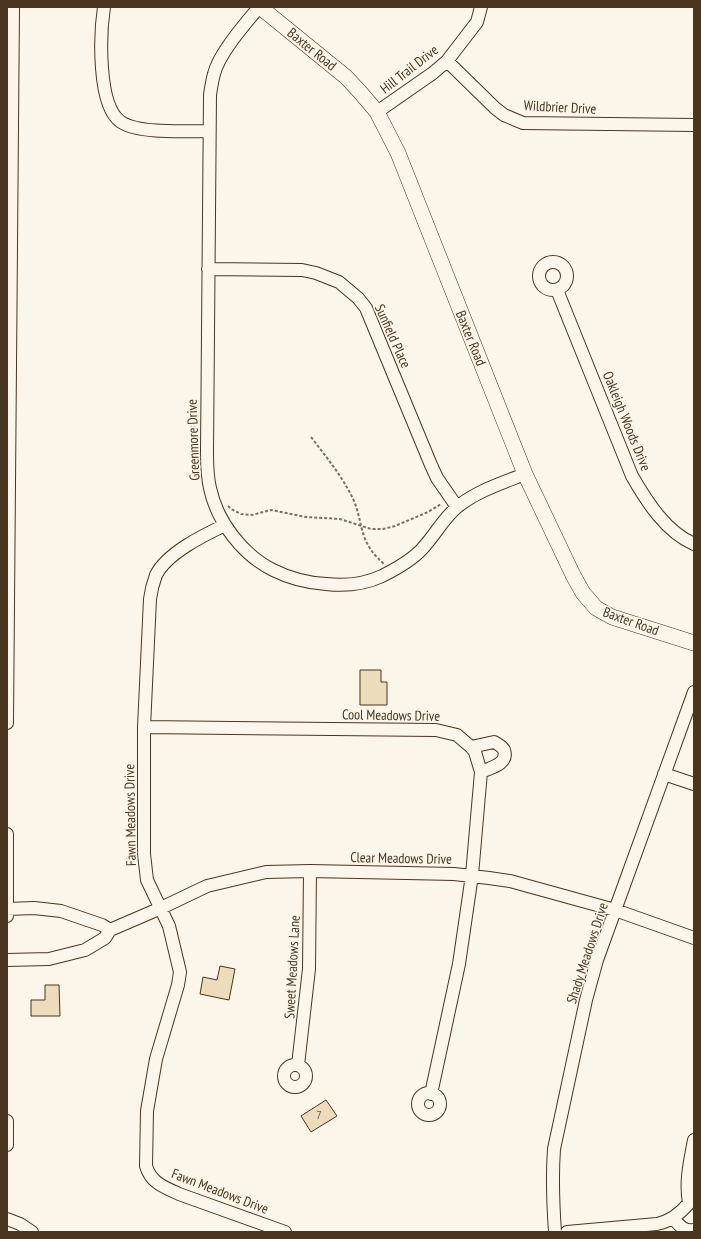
<svg xmlns="http://www.w3.org/2000/svg" width="701" height="1239" font-family="'PT Sans Narrow',sans-serif">
  <rect width="100%" height="100%" fill="#fbf6e9"/>
  <path fill="#ecdcbc" stroke="#4a3520" d="M 360,670 L 381,670 L 381,682 L 387,682 L 387,705 L 360,705 Z
    M 220,966 L 235,969 L 229,1000 L 200,994 L 203,977 L 217,980 Z
    M 45,985 L 59,985 L 60,1016 L 31,1016 L 31,1000 L 45,1000 Z
    M 326,1100 L 337,1116 L 311,1132 L 301,1116 Z"/>
  <g fill="none" stroke-linecap="round" stroke-linejoin="round">
    <defs>
      <path id="minor" d="M 104,7 C 100,33 97,106 121,122 C 139,134 186,131 209,131
        M 259,7 C 246,23 219,53 214,74 C 212,81 211,88 210,95 L 207,452 C 207,464 207,476 210,488 C 217,522 243,555 273,570 C 289,578 308,583 326,584 C 344,586 365,584 382,576 C 396,569 412,560 422,549 C 435,535 443,519 457,507 C 477,491 502,483 525,474
        M 447,61 L 495,108 L 504,115 L 523,123 L 694,125
        M 377,112 L 433,73 L 447,61 L 477,22 L 481,7
        M539 276a14 14 0 1 1 28 0a14 14 0 1 1-28 0Z
        M 208,269 L 302,270 L 316,273 L 339,282 L 358,298 L 366,308 L 431,465 L 437,478 L 457,507
        M 557,290 L 632,476 C 647,502 666,532 694,544
        M 225,525 C 204,535 167,553 156,575 C 153,583 151,591 150,599 L 144,727 L 144,854 L 147,880 L 169,926 L 180,972 L 178,985 L 156,1059 L 147,1111 L 146,1166 C 151,1183 164,1187 179,1194 L 285,1232
        M 7,723 L 13,7
        M 144,727 L 436,730 L 457,735 L 471,747 L 475,752 L 481,772 L 472,875 L 459,964 L 431,1094
        M 471,747 L 494,742 C 498,744 502,746 504,750 C 509,764 490,768 481,772
        M 664,774 L 694,784
        M 7,834 L 7,916
        M 7,909 L 34,908 L 61,911 L 102,925 L 110,930
        M 7,960 L 49,959 L 85,950 L 105,938 L 110,930 L 161,908 L 207,886 L 266,872 L 310,871 L 454,874 L 489,878 L 510,881 L 615,910 L 694,938
        M284 1076a11 11 0 1 1 22 0a11 11 0 1 1-22 0Z
        M 298,1065 L 309,969 L 310,871
        M418 1104a11 11 0 1 1 22 0a11 11 0 1 1-22 0Z
        M 7,1145 L 7,1121
        M 673,1218 C 679,1225 684,1232 694,1230
        M 7,1219 L 20,1224 L 32,1232
        M 555,1232 C 553,1204 552,1177 554,1149 L 586,1000 L 597,960 L 694,692
        M 567,1232 L 657,1224 C 671,1221 680,1214 689,1203 C 685,1182 690,1161 694,1140"/>
      <path id="major" d="M 260,7 L 346,77 L 360,92 L 377,112 L 398,153 L 525,474 L 573,575 L 583,593 L 596,608 L 612,617 L 694,643"/>
    </defs>
    <use href="#minor" stroke="#4a3520" stroke-width="14"/>
    <use href="#major" stroke="#4a3520" stroke-width="16"/>
    <path stroke="#7f6f5c" stroke-width="2" stroke-dasharray="3 2" stroke-linecap="butt" d="M 311,437 C 327,458 343,477 354,501 C 359,513 360,524 364,536 C 368,548 375,556 384,564
      M 228,506 L 231,509 L 241,514 L 252,515 L 271,510 L 306,517 L 340,519 L 371,529 L 383,529 L 395,526 L 428,512 L 441,504"/>
    <use href="#minor" stroke="#fbf6e9" stroke-width="12"/>
    <use href="#major" stroke="#fbf6e9" stroke-width="15"/>
  </g>
  <g text-anchor="middle" stroke-width="3" stroke-linejoin="round" paint-order="stroke">
    <g font-size="12" fill="#725f47">
      <text x="319" y="1119">7</text>
    </g>
    <g font-size="14" fill="#4a3520" stroke="#fbf6e9">
      <text transform="translate(312 49) rotate(39)" y="5">Baxter Road</text>
      <text transform="translate(409 69) rotate(-38)" y="5">Hill Trail Drive</text>
      <text transform="translate(560 107) rotate(3)" y="5">Wildbrier Drive</text>
      <text transform="translate(393 336) rotate(66)" y="5">Sunfield Place</text>
      <text transform="translate(471 338) rotate(68)" y="5">Baxter Road</text>
      <text transform="translate(627 421) rotate(68)" y="5">Oakleigh Woods Drive</text>
      <text transform="translate(193 440) rotate(-92)" y="5">Greenmore Drive</text>
      <text transform="translate(631 621) rotate(20)" y="5">Baxter Road</text>
      <text transform="translate(391 715) rotate(1)" y="5">Cool Meadows Drive</text>
      <text transform="translate(130 815) rotate(-91)" y="5">Fawn Meadows Drive</text>
      <text transform="translate(401 858) rotate(1)" y="5">Clear Meadows Drive</text>
      <text transform="translate(587 953) rotate(-72)" y="5">Shady Meadows Drive</text>
      <text transform="translate(292 967) rotate(-87)" y="5">Sweet Meadows Lane</text>
      <text transform="translate(220 1191) rotate(21)" y="5">Fawn Meadows Drive</text>
    </g>
  </g>
  <rect width="701" height="1239" fill="none" stroke="#4a3520" stroke-width="16"/>
</svg>
